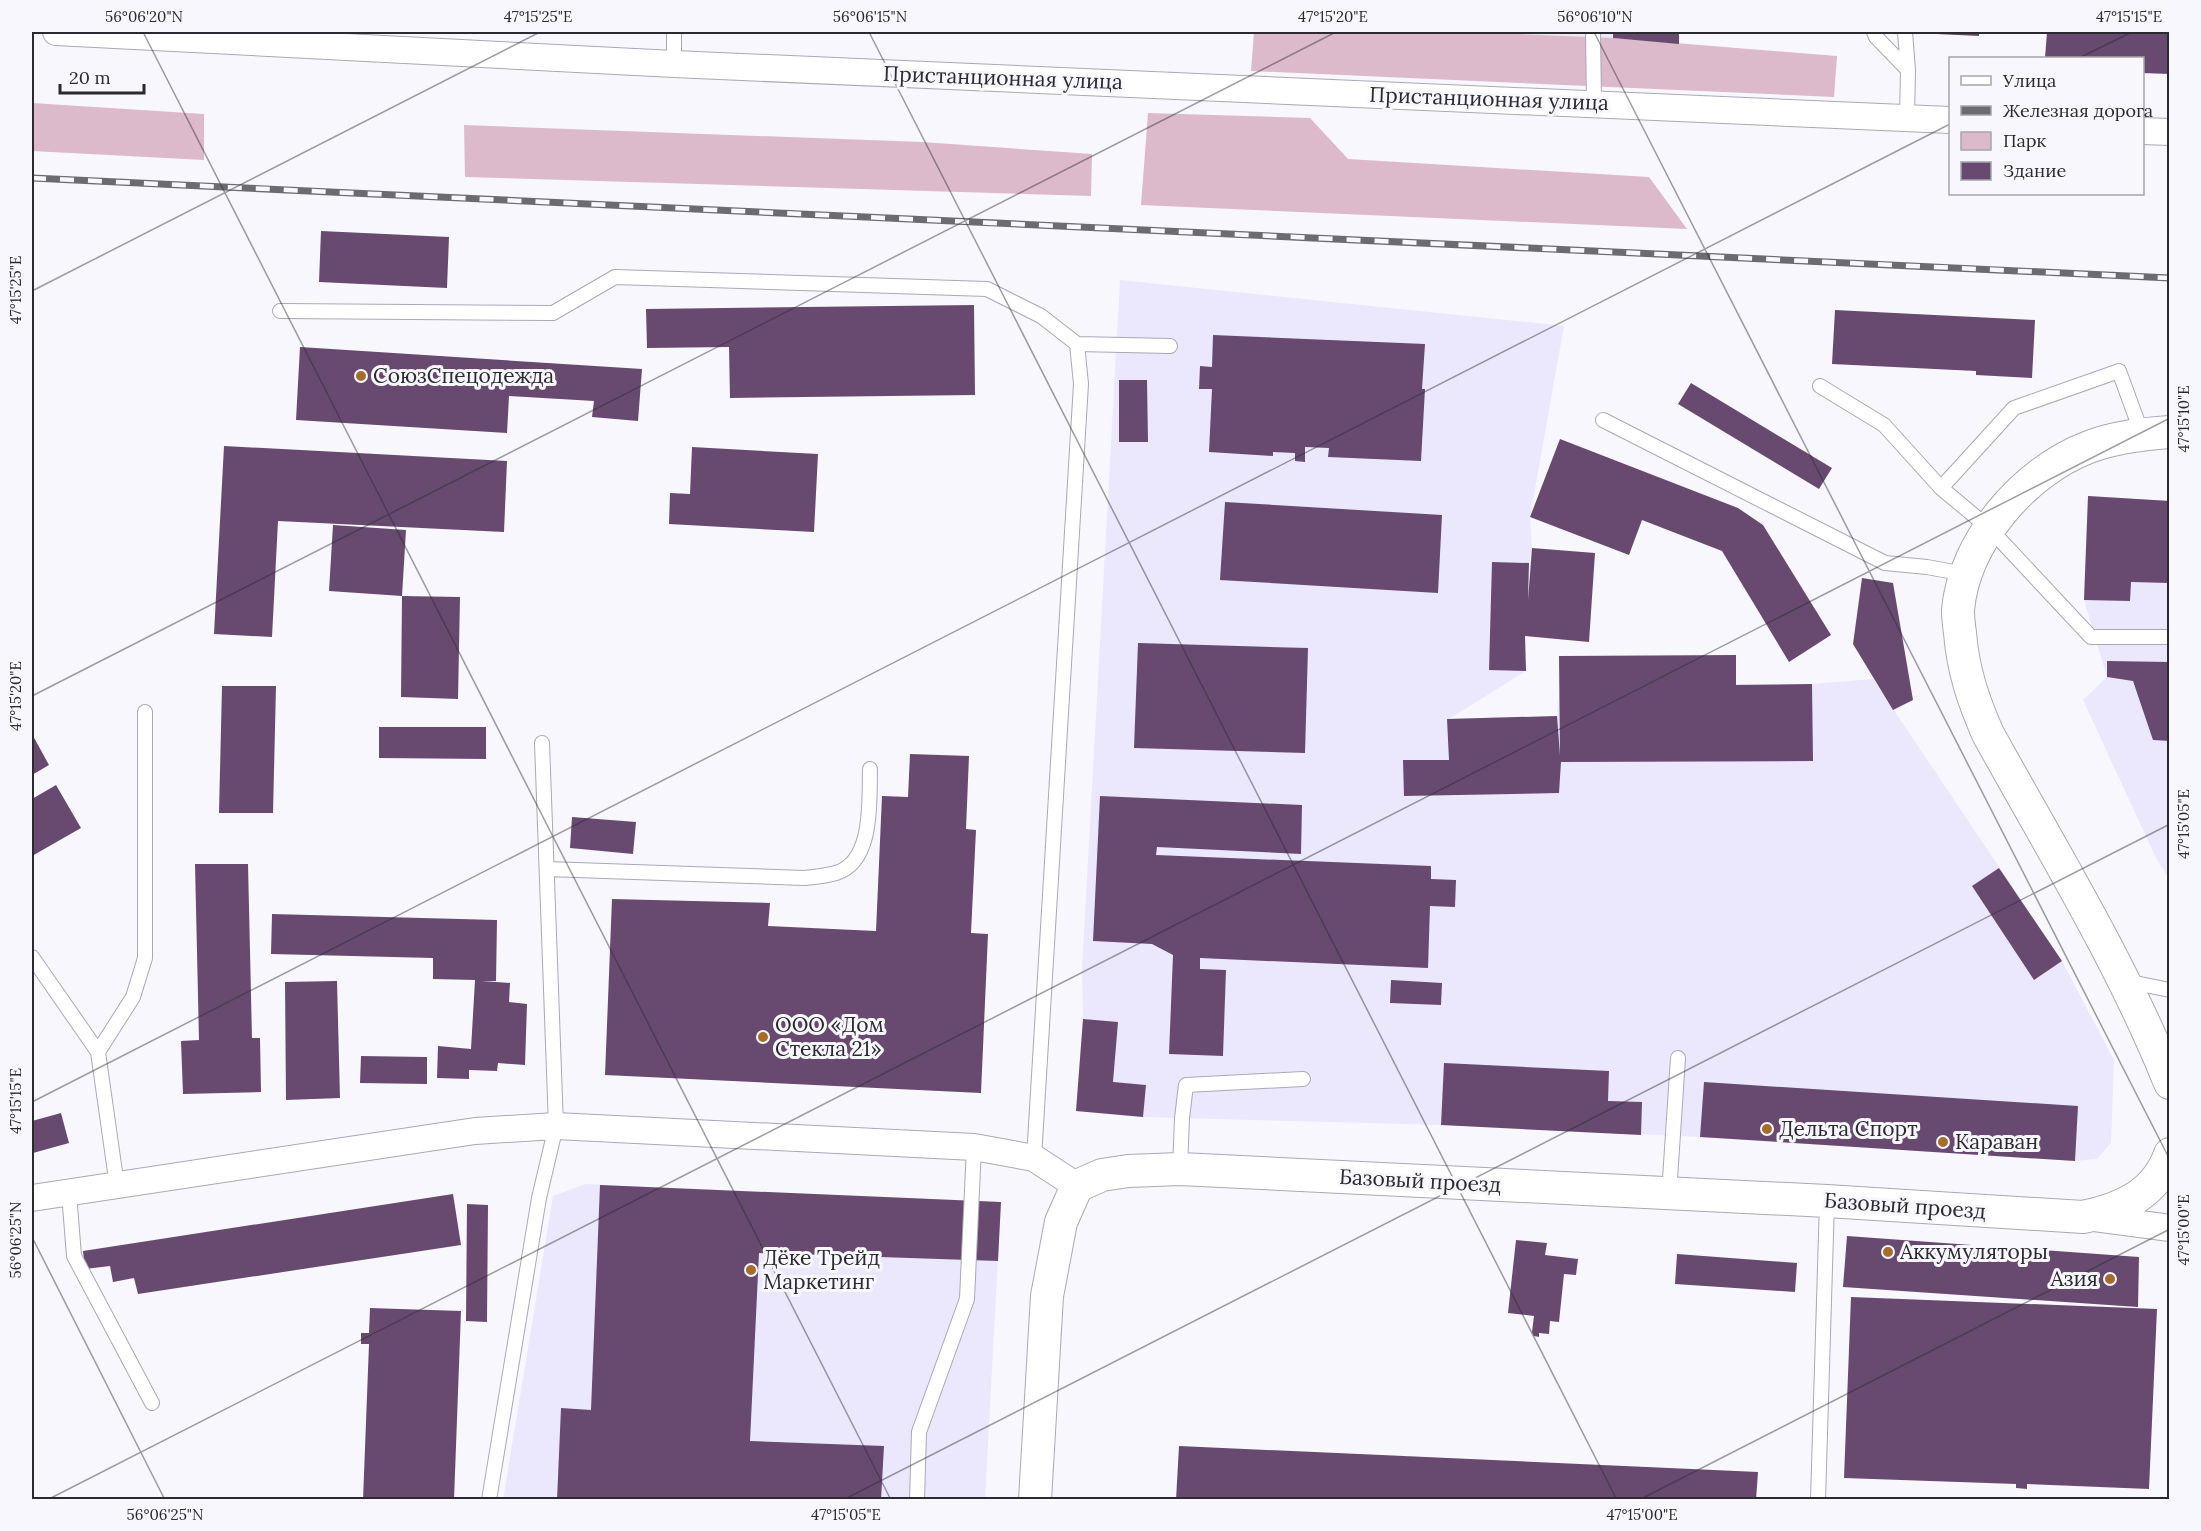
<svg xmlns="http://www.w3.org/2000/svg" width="2201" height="1531" font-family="Lora,serif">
  <rect width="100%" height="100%" fill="#f8f7fd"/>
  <path fill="#ebe8fe" d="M 1474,32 L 1679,32 L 1679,44 L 1613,38 Z
    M 1120,280 L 1564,326 L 1530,517 L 1532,548 L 1529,563 L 1525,636 L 1526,671 L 1449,719 L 1557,716 L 1560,684 L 1812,684 L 1873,679 L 2062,961 L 2114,1060 L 2111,1143 L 2097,1159 L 2075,1161 L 1700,1137 L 1441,1125 L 1143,1117 L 1076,1111 L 1083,1019 L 1082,969 Z
    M 2088,496 L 2169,501 L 2169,879 L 2155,856 L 2083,700 L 2107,677 L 2084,600 Z
    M 585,1184 L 1001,1202 L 985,1499 L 503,1500 L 553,1196 Z"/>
  <path fill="#dcbacc" d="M 1254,32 L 1474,32 L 1613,38 L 1837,56 L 1834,97 L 1251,71 Z
    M 32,103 L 204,114 L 204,160 L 32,151 Z
    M 1148,113 L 1310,118 L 1348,159 L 1649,177 L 1687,229 L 1141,205 Z
    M 464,125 L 922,142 L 1092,154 L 1091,196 L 465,177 Z"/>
  <path fill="#684a70" d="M 1613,32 L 1679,32 L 1679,44 L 1613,38 Z
    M 1915,32 L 1979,32 L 1979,36 L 1915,33 Z
    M 2047,32 L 2170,32 L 2170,74 L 2142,73 L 2142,58 L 2045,58 Z
    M 321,231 L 449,237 L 447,288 L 319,282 Z
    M 974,305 L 975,395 L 730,398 L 729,347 L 647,348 L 646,309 Z
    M 1835,310 L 2035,320 L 2032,378 L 1976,375 L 1976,371 L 1832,364 Z
    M 1213,335 L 1425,344 L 1422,389 L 1425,389 L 1421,461 L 1328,457 L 1329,448 L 1305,447 L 1305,462 L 1295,461 L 1295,453 L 1273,452 L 1273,456 L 1209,452 L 1212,389 L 1199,389 L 1200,366 L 1212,367 Z
    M 300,347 L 642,369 L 638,421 L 592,417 L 594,401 L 509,396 L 507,433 L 296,420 Z
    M 1119,380 L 1147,380 L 1148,442 L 1119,442 Z
    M 1691,383 L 1832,468 L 1819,489 L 1678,404 Z
    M 1560,439 L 1738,508 L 1763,525 L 1831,635 L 1789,662 L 1722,551 L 1642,520 L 1629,555 L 1530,517 Z
    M 224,446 L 507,461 L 504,532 L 278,521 L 272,637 L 214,634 Z
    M 692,447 L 818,454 L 814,532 L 669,524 L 670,493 L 690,494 Z
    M 2088,496 L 2170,501 L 2170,583 L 2131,582 L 2130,601 L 2084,600 Z
    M 1225,502 L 1442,515 L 1438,593 L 1220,580 Z
    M 333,525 L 406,530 L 402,596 L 329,591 Z
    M 1532,548 L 1595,553 L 1589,642 L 1525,636 L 1526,671 L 1489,670 L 1492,562 L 1529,563 L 1528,600 Z
    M 1862,578 L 1893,583 L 1913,700 L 1893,710 L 1853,644 Z
    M 402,596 L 460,597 L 458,699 L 401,697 Z
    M 1138,643 L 1308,648 L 1305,753 L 1134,748 Z
    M 1736,655 L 1736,685 L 1812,684 L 1813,761 L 1561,762 L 1559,793 L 1404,796 L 1403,760 L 1449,760 L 1447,719 L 1557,716 L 1560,755 L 1559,656 Z
    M 2107,661 L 2170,662 L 2170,741 L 2153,740 L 2133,681 L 2107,677 Z
    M 222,686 L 276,686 L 273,813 L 219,813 Z
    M 379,727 L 486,727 L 486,759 L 379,758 Z
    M 32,734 L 49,765 L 32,775 Z
    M 910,754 L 969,756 L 966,829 L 976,830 L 971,933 L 988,934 L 981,1093 L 605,1075 L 612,899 L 770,903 L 768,926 L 876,931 L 882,796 L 908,797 Z
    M 56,785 L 81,828 L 32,856 L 32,799 Z
    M 1100,796 L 1302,805 L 1301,854 L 1157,847 L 1156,855 L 1431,866 L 1431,879 L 1456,880 L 1455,907 L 1430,906 L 1428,968 L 1200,958 L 1200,969 L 1226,970 L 1223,1056 L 1169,1054 L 1173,955 L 1152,944 L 1093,941 Z
    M 572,817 L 636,822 L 633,854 L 570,848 Z
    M 195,864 L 248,864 L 252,1038 L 260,1038 L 261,1092 L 183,1094 L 181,1041 L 199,1040 Z
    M 1999,868 L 2062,961 L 2034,980 L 1972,886 Z
    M 272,914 L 497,920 L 496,981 L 482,981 L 510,983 L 509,1002 L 527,1004 L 525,1065 L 498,1063 L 497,1071 L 469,1070 L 469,1079 L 437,1078 L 438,1046 L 471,1049 L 475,980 L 433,979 L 433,958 L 271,954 Z
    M 1391,980 L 1442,983 L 1441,1005 L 1390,1003 Z
    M 337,981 L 340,1098 L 286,1100 L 285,982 Z
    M 1083,1019 L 1118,1022 L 1113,1082 L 1146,1085 L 1143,1117 L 1076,1111 Z
    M 361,1056 L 427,1057 L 427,1084 L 360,1083 Z
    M 1444,1063 L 1609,1071 L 1608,1101 L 1642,1102 L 1641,1135 L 1441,1125 Z
    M 1704,1082 L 2078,1106 L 2075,1161 L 1700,1137 Z
    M 61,1113 L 69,1143 L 33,1153 L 32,1121 Z
    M 600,1185 L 1001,1202 L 998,1261 L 759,1253 L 750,1441 L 884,1446 L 881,1500 L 557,1500 L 561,1408 L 591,1410 Z
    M 453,1194 L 461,1245 L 138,1294 L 134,1278 L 113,1282 L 110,1266 L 85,1269 L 83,1251 Z
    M 467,1204 L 488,1205 L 487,1322 L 466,1321 Z
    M 1847,1236 L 2139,1257 L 2138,1307 L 1843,1287 Z
    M 1516,1240 L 1547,1243 L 1545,1255 L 1578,1259 L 1576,1275 L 1564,1274 L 1559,1322 L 1550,1321 L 1549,1334 L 1539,1333 L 1539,1337 L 1534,1336 L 1532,1332 L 1534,1316 L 1508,1313 Z
    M 1677,1254 L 1797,1263 L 1795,1292 L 1675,1284 Z
    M 1851,1297 L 2157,1309 L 2149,1489 L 2027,1484 L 2027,1489 L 2016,1488 L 2016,1484 L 1844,1478 Z
    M 370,1308 L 461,1311 L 454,1500 L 363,1500 L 369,1344 L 361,1344 L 361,1333 L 369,1333 Z
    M 1179,1446 L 1758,1472 L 1756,1500 L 1176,1500 Z"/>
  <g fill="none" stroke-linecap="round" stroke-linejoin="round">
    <defs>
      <path id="service" d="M 1593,32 L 1594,103
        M 1874,32 L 1876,37 L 1908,70
        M 1905,32 L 1908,70 L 1907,117
        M 674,64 L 674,32
        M 280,311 L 553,313 L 615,277 L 987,289 L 1041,316 L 1077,344 L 1081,384 L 1034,1158
        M 1077,344 L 1170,346
        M 1820,386 L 1884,425 L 1941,488
        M 1603,420 L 1885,563 L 1927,567 L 1965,574
        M 2142,434 L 2119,371 L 2014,408 L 1941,488 L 1989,528 L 2091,637 L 2170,637
        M 547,869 L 804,878 C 815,877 826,876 836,873 C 874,862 869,800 870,769
        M 32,957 L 98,1052 L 117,1186
        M 2125,981 L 2170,990
        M 98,1052 L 133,997 L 145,958 L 145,712
        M 1180,1169 L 1182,1118 L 1186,1085 L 1303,1079
        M 69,1193 L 74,1256 L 152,1403
        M 1669,1194 L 1678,1058
        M 489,1500 L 539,1198 L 556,1126 L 542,743
        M 917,1500 L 919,1432 L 967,1299 L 974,1147
        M 1818,1500 L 1827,1201"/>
      <path id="minor" d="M 56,32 L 674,64 L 1950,120
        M 2142,131 L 2170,132
        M 32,1198 L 475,1131 L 556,1126 L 974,1147 L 1034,1158 L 1077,1186
        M 2087,1217 L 2170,1228"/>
      <path id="tertiary" d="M 2170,432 C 2143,434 2114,437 2089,447 C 2025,471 1964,541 1958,610 C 1958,618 1959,626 1960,633 C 1963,670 1973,700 1988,734 C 2051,848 2121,961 2170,1083
        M 1035,1500 L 1047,1296 L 1061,1222 L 1077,1186 L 1102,1175 L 1128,1171 L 1180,1169 L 1827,1201 L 2083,1217 C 2122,1209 2156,1194 2170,1154"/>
    </defs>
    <use href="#service" stroke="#aaa8b5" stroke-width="16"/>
    <use href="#minor" stroke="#aaa8b5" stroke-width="28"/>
    <use href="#tertiary" stroke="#aaa8b5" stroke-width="34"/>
    <use href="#service" stroke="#fff" stroke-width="14"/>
    <use href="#minor" stroke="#fff" stroke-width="26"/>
    <use href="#tertiary" stroke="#fff" stroke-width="32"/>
    <defs>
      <path id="rail" d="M 32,178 L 2170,278"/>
    </defs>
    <use href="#rail" stroke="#6c6b70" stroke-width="7"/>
    <use href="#rail" stroke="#f8f7fd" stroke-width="4.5" stroke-dasharray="14" stroke-linecap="butt"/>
  </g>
  <path fill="none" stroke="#2b2a2f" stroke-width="1.5" stroke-opacity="0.45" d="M 143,32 L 891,1500M 869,32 L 1617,1500M 1594,32 L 2170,1160M 2079,58 L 2132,32M 32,291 L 540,32M 32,696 L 1336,32M 32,1102 L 1950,124M 32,1237 L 165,1500M 47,1500 L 2170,418M 843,1500 L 2170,824M 1639,1500 L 2170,1229"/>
  <g fill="#a66c2c" stroke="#f8f7fd" stroke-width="2">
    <circle cx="361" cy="376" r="6"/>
    <circle cx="763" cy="1037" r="6"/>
    <circle cx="1767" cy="1129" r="6"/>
    <circle cx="1943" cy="1142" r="6"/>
    <circle cx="1888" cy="1252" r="6"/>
    <circle cx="751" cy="1270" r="6"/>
    <circle cx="2110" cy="1279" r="6"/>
  </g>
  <g text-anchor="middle" stroke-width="6" stroke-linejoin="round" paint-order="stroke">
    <g font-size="21" fill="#2b2a2f" stroke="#f8f7fd">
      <text transform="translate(1003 78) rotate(2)" y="7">Пристанционная улица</text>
      <text transform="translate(1489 99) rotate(2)" y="7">Пристанционная улица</text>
      <text transform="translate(1420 1181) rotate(3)" y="7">Базовый проезд</text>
      <text transform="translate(1905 1206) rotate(4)" y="7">Базовый проезд</text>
    </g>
    <g font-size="21" fill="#2b2a2f" stroke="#f8f7fd" text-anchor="start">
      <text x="373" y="383">СоюзСпецодежда</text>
      <text x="775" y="1032">ООО «Дом<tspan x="775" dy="24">Стекла 21»</tspan></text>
      <text x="1779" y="1136">Дельта Спорт</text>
      <text x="1955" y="1149">Караван</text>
      <text x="1900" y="1259">Аккумуляторы</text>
      <text x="763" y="1265">Дёке Трейд<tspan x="763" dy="24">Маркетинг</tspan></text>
      <text x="2098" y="1286" text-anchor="end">Азия</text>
    </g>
  </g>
  <rect width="2201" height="1531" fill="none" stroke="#f8f7fd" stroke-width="66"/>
  <rect x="1949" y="57" width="195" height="138" fill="#f8f7fd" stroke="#a6a5ab" stroke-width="1.5"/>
  <rect x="1961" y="76" width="30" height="9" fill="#ffffff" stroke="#a6a5ab" stroke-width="1.5"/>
  <text x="2003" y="87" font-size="18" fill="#2b2a2f">Улица</text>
  <rect x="1961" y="106" width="30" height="9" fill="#6c6b70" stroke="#a6a5ab" stroke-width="1.5"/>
  <text x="2003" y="117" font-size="18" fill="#2b2a2f">Железная дорога</text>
  <rect x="1961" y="132" width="30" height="18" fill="#dcbacc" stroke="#a6a5ab" stroke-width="1.5"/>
  <text x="2003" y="147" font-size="18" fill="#2b2a2f">Парк</text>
  <rect x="1961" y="162" width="30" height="18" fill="#684a70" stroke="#a6a5ab" stroke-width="1.5"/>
  <text x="2003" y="177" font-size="18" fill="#2b2a2f">Здание</text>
  <path d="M60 84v9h84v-9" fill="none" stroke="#2b2a2f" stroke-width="3"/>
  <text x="69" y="84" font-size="18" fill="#2b2a2f" stroke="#f8f7fd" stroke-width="4.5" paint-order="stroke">20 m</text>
  <rect x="33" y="33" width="2135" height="1465" fill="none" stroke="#2b2a2f" stroke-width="2"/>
  <g font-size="15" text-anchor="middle" fill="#2b2a2f">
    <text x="144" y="22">56°06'20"N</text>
    <text x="538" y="22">47°15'25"E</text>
    <text x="870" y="22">56°06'15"N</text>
    <text x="1333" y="22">47°15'20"E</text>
    <text x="1595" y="22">56°06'10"N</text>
    <text x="2129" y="22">47°15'15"E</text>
    <text transform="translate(16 290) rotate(-90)" y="5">47°15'25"E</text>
    <text transform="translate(2184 419) rotate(-90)" y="5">47°15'10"E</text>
    <text transform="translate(16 696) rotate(-90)" y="5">47°15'20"E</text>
    <text transform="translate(2184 824) rotate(-90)" y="5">47°15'05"E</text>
    <text transform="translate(16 1101) rotate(-90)" y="5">47°15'15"E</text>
    <text transform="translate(2184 1230) rotate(-90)" y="5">47°15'00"E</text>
    <text transform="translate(16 1240) rotate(-90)" y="5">56°06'25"N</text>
    <text x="165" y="1520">56°06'25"N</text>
    <text x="846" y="1520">47°15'05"E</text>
    <text x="1642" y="1520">47°15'00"E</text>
  </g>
</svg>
